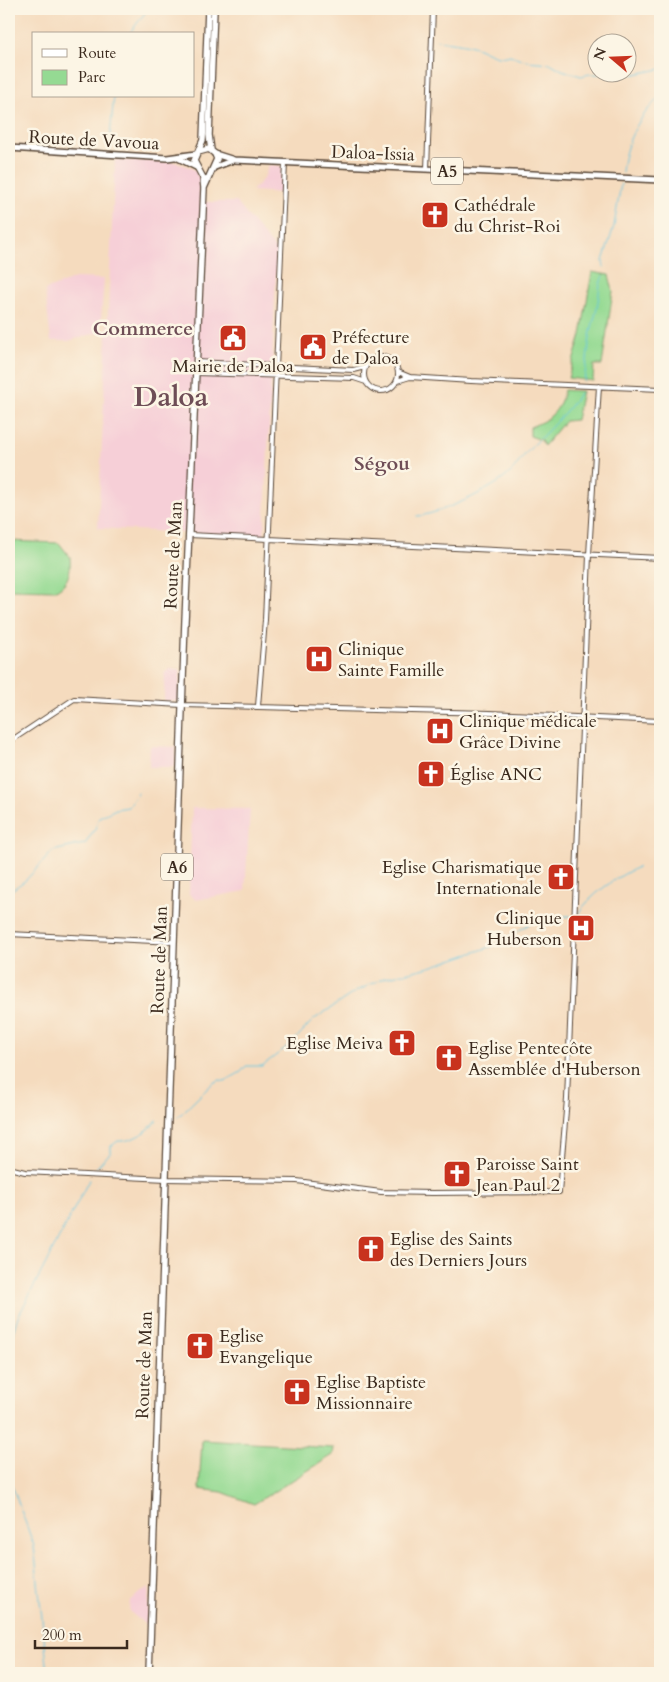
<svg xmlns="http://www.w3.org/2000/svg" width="669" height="1682" font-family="Cardo,serif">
  <rect width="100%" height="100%" fill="#fcf5e5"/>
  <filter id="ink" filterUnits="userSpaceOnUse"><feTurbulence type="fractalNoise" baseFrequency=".02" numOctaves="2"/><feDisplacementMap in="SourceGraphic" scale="10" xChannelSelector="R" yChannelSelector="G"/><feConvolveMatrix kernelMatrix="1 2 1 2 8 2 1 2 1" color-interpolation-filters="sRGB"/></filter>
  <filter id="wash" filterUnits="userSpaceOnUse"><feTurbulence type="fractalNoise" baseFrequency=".0096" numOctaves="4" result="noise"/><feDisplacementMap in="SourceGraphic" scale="20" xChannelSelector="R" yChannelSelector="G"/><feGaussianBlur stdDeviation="1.12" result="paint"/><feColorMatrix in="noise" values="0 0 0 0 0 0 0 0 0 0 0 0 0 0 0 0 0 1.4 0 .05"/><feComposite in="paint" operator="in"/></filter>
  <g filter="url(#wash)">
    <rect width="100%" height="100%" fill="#f5dbbe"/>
    <path fill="#f6cfd7" d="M 115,160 L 174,162 L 189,167 L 195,170 L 200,180 L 201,202 L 236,202 L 277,251 L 264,537 L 98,528 Z
      M 269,165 L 282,166 L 281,193 L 252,191 L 264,178 Z
      M 76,278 L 104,279 L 100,332 L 68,341 L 51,341 L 45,290 Z
      M 169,669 L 180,669 L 179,701 L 164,701 L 165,671 L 168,671 Z
      M 150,746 L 176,747 L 175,767 L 149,767 Z
      M 192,808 L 250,809 L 245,891 L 196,900 L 189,894 Z
      M 149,1587 L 147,1626 L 129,1611 L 130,1600 Z"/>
    <path fill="#95da93" stroke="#688258" d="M 592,272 L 609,275 L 613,291 L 602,365 L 594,365 L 593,381 L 568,378 L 581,335 Z
      M 564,390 L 582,391 L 576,420 L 565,421 L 544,446 L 541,440 L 530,436 L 530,427 C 551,419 559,412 564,390 Z
      M 9,541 L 59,543 L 70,557 C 71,571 69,583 56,590 L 9,589 Z
      M 202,1440 L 334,1448 L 333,1455 L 254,1504 L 222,1492 L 199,1489 Z"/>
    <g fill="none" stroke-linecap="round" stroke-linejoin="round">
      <path stroke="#64c6e2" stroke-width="1" d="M 129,34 L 148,9
        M 437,40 C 450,42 464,43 476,47 C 487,51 498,60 510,55 L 527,61 L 550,63 L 562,70 L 581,76 L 590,74 L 635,74 L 660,69
        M 109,146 L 114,96
        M 622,173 C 624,144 638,117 660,97
        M 604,267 L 603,261 L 614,226 L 621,184
        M 584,381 C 587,364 588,347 591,331 C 593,321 597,312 598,302 C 600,290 598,287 603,276
        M 417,516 C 438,515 494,489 510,473 C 517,467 520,459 527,452 C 546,432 564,416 580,393
        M 80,845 L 85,844 L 95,829 L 99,817 L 116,809 L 128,807 L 138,793
        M 9,892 L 26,880 L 53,851 L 79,845
        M 577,915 C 590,895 616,877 638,867
        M 178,1117 L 213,1083 L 220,1080 L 225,1081 L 241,1072 L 246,1066 L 262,1066 L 291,1044 L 313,1020 L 355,992 L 384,978 L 430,967 L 493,946 L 541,917 L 571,916
        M 96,1168 L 111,1152 L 111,1146 L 118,1141 C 132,1142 149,1131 157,1120
        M 9,1347 L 17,1319 L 89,1180
        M 9,1477 L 34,1546 L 48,1673"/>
    </g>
  </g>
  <g filter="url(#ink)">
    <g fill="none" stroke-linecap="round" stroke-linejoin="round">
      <defs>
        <path id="minor" d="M 427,169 L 433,9
          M364 374a17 17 0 1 1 34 0a17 17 0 1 1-34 0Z
          M 196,362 L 353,370 L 365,367
          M 398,372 L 410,377 L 471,381 L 660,389
          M 196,373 L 354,378 L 366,382
          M 397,381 L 410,377
          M 189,535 L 660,558
          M 258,706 L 265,620 L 285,163
          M 9,742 L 74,699 L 182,705 L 489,713 L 660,721
          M 9,934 L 174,942
          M 9,1168 L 25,1172 L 166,1179 L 297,1181 L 381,1192 L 432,1193 L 559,1192 L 567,1099 L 589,555 L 599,386"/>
        <path id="major" d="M 9,148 L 167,158 L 196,154
          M 215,154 L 234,160 L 660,180
          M 178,158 L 196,167
          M 215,167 L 231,161"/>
        <path id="highway" d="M 211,150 L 209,135 L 214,9
          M 198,152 L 209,149 L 215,154 L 217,159 L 204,188
          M 149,1673 L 185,621 L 204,188 L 203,178 L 194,161 L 203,140 L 208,9"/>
      </defs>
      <use href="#minor" stroke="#574536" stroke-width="6"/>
      <use href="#major" stroke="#574536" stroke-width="8"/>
      <use href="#highway" stroke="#574536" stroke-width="8"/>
      <use href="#minor" stroke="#fff" stroke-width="4"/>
      <use href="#major" stroke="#fff" stroke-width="5"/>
      <use href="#highway" stroke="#fff" stroke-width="5.5"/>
    </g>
  </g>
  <defs>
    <symbol id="church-square" viewBox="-11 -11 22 22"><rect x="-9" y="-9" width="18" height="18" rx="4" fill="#c8321e" stroke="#fcf5e5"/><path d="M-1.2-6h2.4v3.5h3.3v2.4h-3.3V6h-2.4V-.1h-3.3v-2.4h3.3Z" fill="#fff"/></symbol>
    <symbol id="civic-square" viewBox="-11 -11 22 22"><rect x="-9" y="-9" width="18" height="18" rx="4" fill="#c8321e" stroke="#fcf5e5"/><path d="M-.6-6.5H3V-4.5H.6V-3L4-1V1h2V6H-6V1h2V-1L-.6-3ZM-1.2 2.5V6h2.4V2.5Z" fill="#fff"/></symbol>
    <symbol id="hospital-square" viewBox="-11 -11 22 22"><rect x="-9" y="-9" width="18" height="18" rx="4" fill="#c8321e" stroke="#fcf5e5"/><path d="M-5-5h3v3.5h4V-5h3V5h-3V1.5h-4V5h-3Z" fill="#fff"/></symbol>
  </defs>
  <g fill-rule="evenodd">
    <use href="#church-square" x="419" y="199" width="32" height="32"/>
    <use href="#civic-square" x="217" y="322" width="32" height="32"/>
    <use href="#civic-square" x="297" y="331" width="32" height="32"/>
    <use href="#hospital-square" x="303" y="643" width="32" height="32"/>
    <use href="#hospital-square" x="424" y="715" width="32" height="32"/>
    <use href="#church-square" x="415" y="758" width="32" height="32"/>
    <use href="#church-square" x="545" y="861" width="32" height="32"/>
    <use href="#hospital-square" x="565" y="912" width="32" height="32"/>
    <use href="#church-square" x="386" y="1027" width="32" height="32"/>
    <use href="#church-square" x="433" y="1042" width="32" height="32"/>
    <use href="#church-square" x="441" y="1158" width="32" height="32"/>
    <use href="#church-square" x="355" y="1233" width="32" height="32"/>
    <use href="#church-square" x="184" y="1330" width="32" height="32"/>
    <use href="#church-square" x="281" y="1376" width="32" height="32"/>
  </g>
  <g text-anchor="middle" stroke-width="5" stroke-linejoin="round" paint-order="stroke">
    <g fill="#fcf5e5" stroke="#75675a" stroke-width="1">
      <rect x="431" y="157.5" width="32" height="27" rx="4"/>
      <rect x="161" y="853.5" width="32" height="27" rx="4"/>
    </g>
    <g font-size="16" font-weight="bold" fill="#3b2a1e">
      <text x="447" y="177">A5</text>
      <text x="177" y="873">A6</text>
    </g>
    <g font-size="18" fill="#3b2a1e" stroke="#fcf5e5">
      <text transform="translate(94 140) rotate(3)" y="6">Route de Vavoua</text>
      <text transform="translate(373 153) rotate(2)" y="6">Daloa-Issia</text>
      <text transform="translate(173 555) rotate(-87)" y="6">Route de Man</text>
      <text transform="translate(159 960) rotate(-88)" y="6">Route de Man</text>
      <text transform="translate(144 1365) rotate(-88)" y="6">Route de Man</text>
    </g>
    <g font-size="18" fill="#3b2a1e" stroke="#fcf5e5" text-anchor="start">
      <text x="454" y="211">Cathédrale<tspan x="454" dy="21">du Christ-Roi</tspan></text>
      <text x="332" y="343">Préfecture<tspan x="332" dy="21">de Daloa</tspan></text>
      <text x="233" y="372" text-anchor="middle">Mairie de Daloa</text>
      <text x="338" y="655">Clinique<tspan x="338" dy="21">Sainte Famille</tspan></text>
      <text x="459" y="727">Clinique médicale<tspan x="459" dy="21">Grâce Divine</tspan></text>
      <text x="450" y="780">Église ANC</text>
      <text x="542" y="873" text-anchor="end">Eglise Charismatique<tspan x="542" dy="21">Internationale</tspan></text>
      <text x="562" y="924" text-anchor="end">Clinique<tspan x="562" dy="21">Huberson</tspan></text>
      <text x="383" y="1049" text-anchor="end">Eglise Meiva</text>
      <text x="468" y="1054">Eglise Pentecôte<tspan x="468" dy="21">Assemblée d'Huberson</tspan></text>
      <text x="476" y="1170">Paroisse Saint<tspan x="476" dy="21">Jean Paul 2</tspan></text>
      <text x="390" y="1245">Eglise des Saints<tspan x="390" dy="21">des Derniers Jours</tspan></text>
      <text x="219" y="1342">Eglise<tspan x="219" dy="21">Evangelique</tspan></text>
      <text x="316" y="1388">Eglise Baptiste<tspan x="316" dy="21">Missionnaire</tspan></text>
    </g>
    <g font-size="20" font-weight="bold" fill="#6e4d56" stroke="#fcf5e5">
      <text x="143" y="335">Commerce</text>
      <text x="382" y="470">Ségou</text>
    </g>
    <g font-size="28" font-weight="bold" fill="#6e4d56" stroke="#fcf5e5">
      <text x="171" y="406">Daloa</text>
    </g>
  </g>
  <rect width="669" height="1682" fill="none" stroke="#fcf5e5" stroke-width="30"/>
  <rect x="32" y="32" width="162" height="65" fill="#fcf5e5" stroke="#afa495"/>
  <rect x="42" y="49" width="25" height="8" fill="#ffffff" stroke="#afa495"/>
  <text x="78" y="58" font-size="15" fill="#3b2a1e">Route</text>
  <rect x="42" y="70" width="25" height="15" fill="#95da93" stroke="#afa495"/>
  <text x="78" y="82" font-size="15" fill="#3b2a1e">Parc</text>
  <g transform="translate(612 58) rotate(289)"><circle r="24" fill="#fcf5e5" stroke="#afa495"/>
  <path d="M0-4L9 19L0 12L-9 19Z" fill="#c8321e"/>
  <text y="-8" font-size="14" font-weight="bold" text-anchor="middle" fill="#3b2a1e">N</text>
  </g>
  <path d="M35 1640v8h92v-8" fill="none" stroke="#3b2a1e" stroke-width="2.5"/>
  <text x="42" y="1640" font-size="15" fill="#3b2a1e" stroke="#fcf5e5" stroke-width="4" paint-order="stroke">200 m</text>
</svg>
